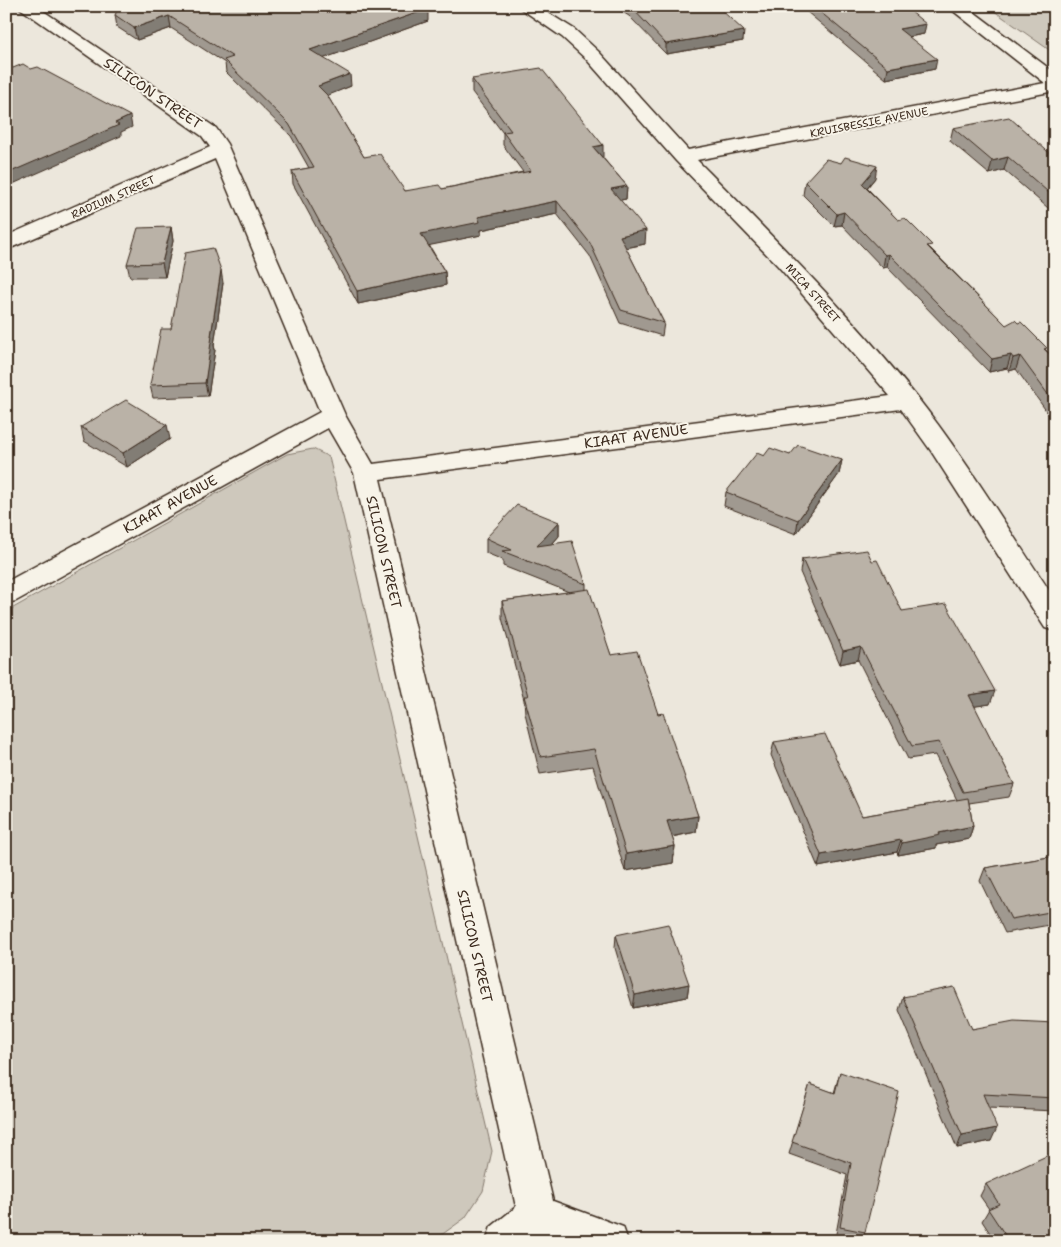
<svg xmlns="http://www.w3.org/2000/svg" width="1061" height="1247" font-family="'Shantell Sans',sans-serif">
  <rect width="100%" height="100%" fill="#ece7dc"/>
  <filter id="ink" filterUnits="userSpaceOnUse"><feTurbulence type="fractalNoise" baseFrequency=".02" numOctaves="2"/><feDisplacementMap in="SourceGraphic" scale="10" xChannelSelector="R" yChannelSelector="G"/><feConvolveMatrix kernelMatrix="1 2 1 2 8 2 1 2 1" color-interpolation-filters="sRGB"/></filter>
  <g filter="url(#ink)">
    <path fill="#cec8bc" stroke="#84796d" d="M 987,6 L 1055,6 L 1055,54 Z
      M 313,449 L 329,457 L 492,1151 L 483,1191 L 465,1218 L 433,1241 L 6,1241 L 6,612 L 287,454 Z"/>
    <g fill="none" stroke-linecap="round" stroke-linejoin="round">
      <defs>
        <path id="street" d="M 17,6 L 36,6 L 216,128 L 227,144 L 345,415 L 373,464 L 890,396 L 778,266 L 676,161 L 587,60 L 562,37 L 517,6 L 537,6 L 574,29 L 599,52 L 688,150 L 1045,83 L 947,6 L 966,6 L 1055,73 L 1055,91 L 697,160 C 772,236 849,313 916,396 C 967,460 1009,531 1055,599 L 1055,631 L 1045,628 L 931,451 L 901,409 L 380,479 L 553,1201 L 623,1227 L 628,1241 L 558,1241 L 542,1235 L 535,1241 L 486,1241 L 491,1227 L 516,1207 L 354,473 L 328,428 L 16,601 L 6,603 L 6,582 L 320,412 L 215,159 L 6,250 L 6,236 L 210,147 L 202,136 Z"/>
      </defs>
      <use href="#street" stroke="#3b2a1e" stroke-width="3"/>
      <use href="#street" fill="#f7f3e8" fill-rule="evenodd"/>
    </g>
    <path fill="#a09990" stroke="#3b2a1e" d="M 613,6 L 717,6 L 743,41 L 666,54 L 629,16 Z
      M 800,6 L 904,6 L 924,34 L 909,37 L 935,69 L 886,79 Z
      M 115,15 L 428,21 L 324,58 L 351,86 L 327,95 L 364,157 L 405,191 L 442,189 L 523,172 L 503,145 L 503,133 L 472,92 L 472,79 L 603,158 L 627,186 L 626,199 L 620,200 L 645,244 L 626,248 L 664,323 L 662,336 L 620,323 L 590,256 L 557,214 L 481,230 L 481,235 L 429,245 L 445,272 L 446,285 L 358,304 L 293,184 L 292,171 L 309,168 L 291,136 L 226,72 L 225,63 L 171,28 L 137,40 L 117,27 Z
      M 953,128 L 1055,158 L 1055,214 L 1004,170 L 989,174 L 950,141 Z
      M 841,163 L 875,178 L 867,188 L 898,220 L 931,249 L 1006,325 L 1046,350 L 1055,359 L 1055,423 L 1016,369 L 1009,371 L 1007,368 L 989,372 L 887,267 L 883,268 L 842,225 L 834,226 L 803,195 L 805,182 Z
      M 171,227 L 173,241 L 165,277 L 130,277 L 127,264 Z
      M 223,283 L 214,345 L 215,350 L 208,396 L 153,398 L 150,385 Z
      M 81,427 L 170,439 L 127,467 L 84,441 Z
      M 1055,437 L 1055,449 L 1052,445 Z
      M 790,455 L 842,460 L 839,474 L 796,534 L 724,506 L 726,492 L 764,456 Z
      M 559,522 L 559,536 L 552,544 L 586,584 L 586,590 L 611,655 L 658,714 L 698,816 L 696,832 L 672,837 L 675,846 L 673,863 L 625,871 L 593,766 L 540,774 L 525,713 L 524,700 L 502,618 L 502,601 L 569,592 L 503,566 L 503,560 L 486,553 L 486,538 Z
      M 802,559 L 872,561 L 902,611 L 990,704 L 974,706 L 1014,784 L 1009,797 L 969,803 L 973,826 L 969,839 L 936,845 L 936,848 L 898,855 L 897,852 L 818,867 L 771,755 L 774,742 L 862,816 L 957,800 L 935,755 L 908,759 L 858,660 L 840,664 L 800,572 Z
      M 1055,856 L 1055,924 L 1005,933 L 980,881 L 985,868 Z
      M 616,935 L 689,984 L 687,997 L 633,1008 L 615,948 Z
      M 903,997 L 972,1029 L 1055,1023 L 1055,1111 L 988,1108 L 991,1141 L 957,1148 L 899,1010 Z
      M 840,1072 L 865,1232 L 862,1241 L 846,1241 L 835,1239 L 847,1175 L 789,1154 L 810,1084 L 834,1093 Z
      M 986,1184 L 1055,1240 L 1052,1241 L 995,1241 L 982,1221 L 989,1209 L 980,1196 Z"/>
    <path fill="#827d75" stroke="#3b2a1e" d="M 428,9 L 428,21 L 311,63 L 310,50 Z
      M 169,16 L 171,28 L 137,40 L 134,28 Z
      M 926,24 L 924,34 L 897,39 L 899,29 Z
      M 744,31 L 743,41 L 666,54 L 666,44 Z
      M 937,59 L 935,69 L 886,79 L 888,68 Z
      M 350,74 L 351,86 L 319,99 L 318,86 Z
      M 130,116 L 132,127 L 121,132 L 121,136 L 6,187 L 6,174 Z
      M 603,145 L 603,158 L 593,147 Z
      M 1008,157 L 1004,170 L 989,174 L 992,161 Z
      M 877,166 L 875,178 L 860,196 L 862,184 Z
      M 627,186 L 626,199 L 611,202 L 611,189 Z
      M 557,201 L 557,214 L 481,230 L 481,235 L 422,247 L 421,234 L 478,217 Z
      M 844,212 L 842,225 L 834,226 L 837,214 Z
      M 171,227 L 173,241 L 165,277 L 162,263 Z
      M 646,230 L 645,244 L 619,249 L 620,236 Z
      M 889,254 L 887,267 L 883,268 L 885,255 Z
      M 221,270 L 223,283 L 214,345 L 215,350 L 208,396 L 205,383 L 211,336 Z
      M 445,272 L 446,285 L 358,304 L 357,291 Z
      M 6,321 L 9,330 L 6,332 Z
      M 1011,355 L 1007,368 L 989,372 L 992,359 Z
      M 1020,356 L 1016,369 L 1009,371 L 1013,358 Z
      M 167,425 L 170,439 L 127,467 L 123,453 Z
      M 842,460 L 839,474 L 796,534 L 798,520 Z
      M 559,522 L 559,536 L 537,561 L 537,546 Z
      M 861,647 L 858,660 L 840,664 L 843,651 Z
      M 995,691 L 990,704 L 964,708 L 969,695 Z
      M 698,816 L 696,832 L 665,838 L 667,821 Z
      M 973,826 L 969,839 L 936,845 L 936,848 L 898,855 L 902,843 L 939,833 Z
      M 901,840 L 897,852 L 818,867 L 821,855 Z
      M 675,846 L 673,863 L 625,871 L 626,854 Z
      M 689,984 L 687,997 L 633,1008 L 635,995 Z
      M 997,1128 L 991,1141 L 957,1148 L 962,1135 Z
      M 1055,1232 L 1055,1240 L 1052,1241 L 1037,1241 Z"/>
    <path fill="#bab2a7" stroke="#3b2a1e" d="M 119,6 L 423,6 L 428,9 L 310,50 L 350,74 L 318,86 L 327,95 L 364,157 L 380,154 L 405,191 L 439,185 L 442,189 L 531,171 L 503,132 L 511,131 L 472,79 L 541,68 L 603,145 L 593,147 L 627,186 L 611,189 L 646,230 L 620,236 L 664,323 L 621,310 L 590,243 L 557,201 L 478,217 L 480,222 L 421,234 L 445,272 L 357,291 L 292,171 L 314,167 L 289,124 L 224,60 L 233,57 L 169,16 L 134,28 L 115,15 Z
      M 630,6 L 717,6 L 744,31 L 666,44 Z
      M 813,6 L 904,6 L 926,24 L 899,29 L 937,59 L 888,68 Z
      M 23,64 L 31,69 L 38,67 L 130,116 L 115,123 L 119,125 L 6,174 L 6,65 L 13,68 Z
      M 1009,117 L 1055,158 L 1055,198 L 1008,157 L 992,161 L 953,128 Z
      M 845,157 L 877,166 L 862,184 L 898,220 L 905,218 L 932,245 L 927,246 L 1006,325 L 1015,320 L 1018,323 L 1021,322 L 1047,348 L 1044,349 L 1055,359 L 1055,404 L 1020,356 L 1013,358 L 1011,355 L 992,359 L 889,254 L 885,255 L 844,212 L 837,214 L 805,182 L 826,159 L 841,163 Z
      M 171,227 L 162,263 L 127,264 L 138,228 Z
      M 213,248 L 221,270 L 211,336 L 212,336 L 205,383 L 150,385 L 161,329 L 171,329 L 185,253 Z
      M 126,400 L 167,425 L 123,453 L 81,427 Z
      M 798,445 L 842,460 L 798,520 L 726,492 L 757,453 L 764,456 L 770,448 L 790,455 Z
      M 517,505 L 559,522 L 537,546 L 572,541 L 586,584 L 502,551 L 512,550 L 486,538 Z
      M 867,550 L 872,561 L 877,560 L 902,611 L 946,604 L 995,691 L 969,695 L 1014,784 L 963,792 L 939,742 L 912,746 L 861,647 L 843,651 L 802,559 Z
      M 589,589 L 611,655 L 637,651 L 658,714 L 663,713 L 698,816 L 667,821 L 675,846 L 626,854 L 594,749 L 541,757 L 524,696 L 528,696 L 502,601 Z
      M 825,734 L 862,816 L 968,798 L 973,826 L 939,833 L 940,835 L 902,843 L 901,840 L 821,855 L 774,742 Z
      M 1055,856 L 1055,911 L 1011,919 L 985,868 Z
      M 668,924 L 689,984 L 635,995 L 616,935 Z
      M 954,987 L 972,1029 L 1014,1021 L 1055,1023 L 1055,1098 L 983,1094 L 997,1128 L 962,1135 L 903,997 Z
      M 840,1072 L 899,1092 L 865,1232 L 840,1227 L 851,1163 L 792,1142 L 810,1084 L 835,1093 Z
      M 1055,1152 L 1055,1232 L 1037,1241 L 1009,1241 L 988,1209 L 999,1204 L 986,1184 Z"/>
  </g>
  <g text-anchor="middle" stroke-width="4" stroke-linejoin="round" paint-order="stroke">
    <g font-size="11" fill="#3b2a1e" stroke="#f7f3e8">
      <text transform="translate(869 122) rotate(-11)" y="4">KRUISBESSIE AVENUE</text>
      <text transform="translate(113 197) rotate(-24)" y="4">RADIUM STREET</text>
      <text transform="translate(813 293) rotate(48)" y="4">MICA STREET</text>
    </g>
    <g font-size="14" fill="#3b2a1e" stroke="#f7f3e8">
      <text transform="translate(153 93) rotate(34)" y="5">SILICON STREET</text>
      <text transform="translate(636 436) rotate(-8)" y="5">KIAAT AVENUE</text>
      <text transform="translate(170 504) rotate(-29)" y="5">KIAAT AVENUE</text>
      <text transform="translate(384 552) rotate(77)" y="5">SILICON STREET</text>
      <text transform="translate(475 946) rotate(77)" y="5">SILICON STREET</text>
    </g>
  </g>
  <rect width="1061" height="1247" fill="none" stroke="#f7f3e8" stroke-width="25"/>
  <rect x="12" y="12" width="1036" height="1222" fill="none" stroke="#3b2a1e" stroke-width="2" filter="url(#ink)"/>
</svg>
